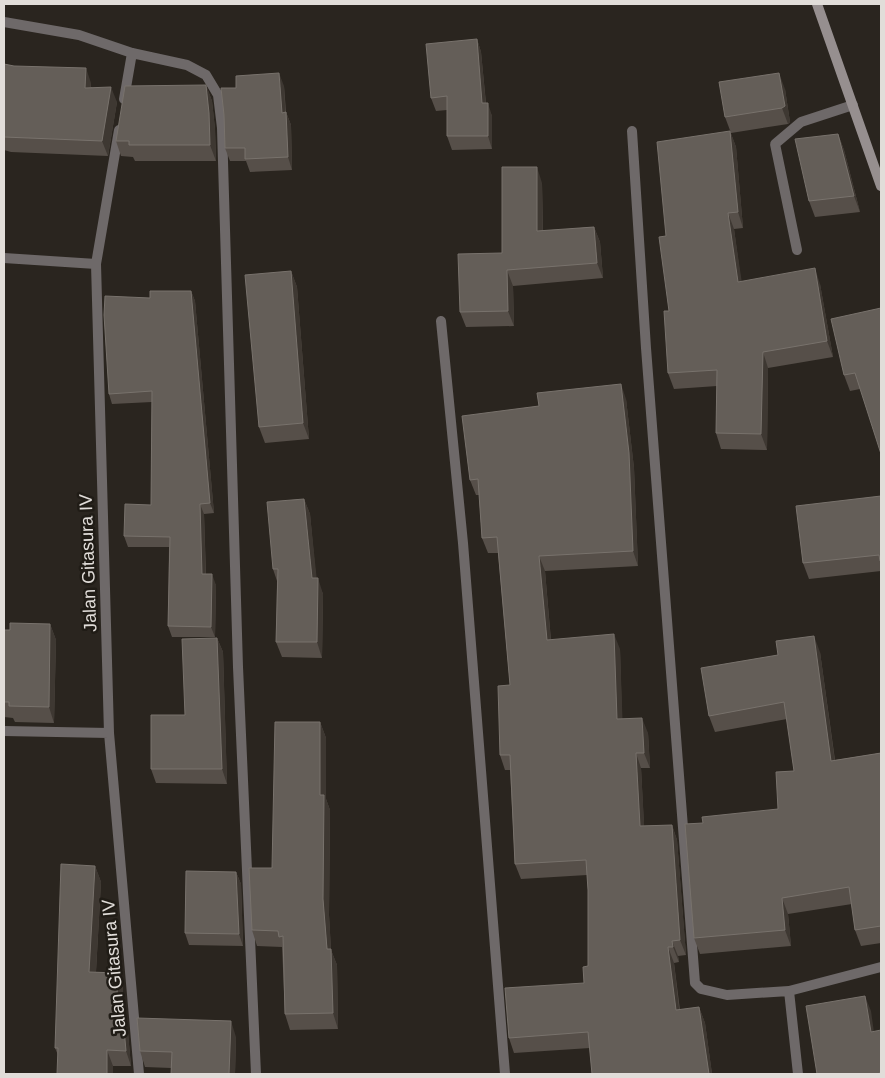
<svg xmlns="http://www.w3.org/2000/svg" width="885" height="1078" font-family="Helvetica,sans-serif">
  <rect width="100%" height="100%" fill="#2a251f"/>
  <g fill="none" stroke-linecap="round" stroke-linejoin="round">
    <path stroke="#6e6969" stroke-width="10" d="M 797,250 L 775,144 L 801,122 L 853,105"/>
    <path stroke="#6e6969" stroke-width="10" d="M 4,22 L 79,35 L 132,53 L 187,65 L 206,75 L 218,95 L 222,128 L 238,667 L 256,1074
      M 124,99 L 132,53
      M 119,130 L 96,264 L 109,733 L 139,1074
      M 632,131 L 646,348 L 695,983 L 701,989 L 727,995 L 789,991
      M 4,258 L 96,264
      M 441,321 L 463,543 L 505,1074
      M 4,731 L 109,733
      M 798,1074 L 789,991 L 881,967"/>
    <path stroke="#968f8f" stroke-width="10" d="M 817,4 L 881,186"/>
  </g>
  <path fill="#564f49" d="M 477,39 L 481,52 L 486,103 L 492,116 L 492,149 L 452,150 L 447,136 L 447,110 L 436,111 L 431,98 Z
    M 4,64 L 91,83 L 91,87 L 117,102 L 108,156 L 11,152 L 4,150 Z
    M 206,85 L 212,101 L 215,129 L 216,161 L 135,161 L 133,157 L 121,156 L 116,141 Z
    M 284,86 L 286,112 L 291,125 L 292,170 L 250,172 L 246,161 L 230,161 L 225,148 L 236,88 Z
    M 785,89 L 790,122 L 788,124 L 731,133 L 725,117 Z
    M 730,131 L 736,147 L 743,228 L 734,229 L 741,281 L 820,284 L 833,357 L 768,368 L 767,450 L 721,449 L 716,433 L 717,386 L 674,389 L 668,373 L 669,311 L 666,236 Z
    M 838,134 L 844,150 L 860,212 L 815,217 L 809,201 Z
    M 542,183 L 543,231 L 594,227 L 600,242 L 603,278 L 513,286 L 514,326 L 466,327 L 460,312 L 502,253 Z
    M 291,271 L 297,287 L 309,439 L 265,443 L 259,427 Z
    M 191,291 L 195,301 L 214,513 L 204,514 L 206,574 L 216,585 L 215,637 L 172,637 L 168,626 L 169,547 L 128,547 L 124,536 L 151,505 L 152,402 L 112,404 L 109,394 L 150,298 Z
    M 881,308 L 860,389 L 850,391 L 844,375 Z
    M 626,399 L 634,468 L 638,566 L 545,571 L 551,640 L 620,649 L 622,719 L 648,733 L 650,768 L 641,768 L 644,826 L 672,825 L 677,840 L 686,955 L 678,956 L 679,962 L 674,963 L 680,1010 L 699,1007 L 705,1023 L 712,1074 L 592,1074 L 590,1048 L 514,1053 L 509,1038 L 584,983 L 588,966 L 588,890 L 587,875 L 521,879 L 515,864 L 510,770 L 505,770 L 500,755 L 510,685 L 498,553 L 488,553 L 482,538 L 479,495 L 476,495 L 470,480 Z
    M 881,496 L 881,571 L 809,579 L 803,563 Z
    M 304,499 L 310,514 L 316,578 L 323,594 L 322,658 L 282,657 L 276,642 L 277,581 L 273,569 Z
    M 50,624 L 56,640 L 54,723 L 15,722 L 13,718 L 4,717 L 4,630 L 10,630 Z
    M 217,638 L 223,652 L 227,784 L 156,783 L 151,769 L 185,715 Z
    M 820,652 L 835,760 L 881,753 L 881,943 L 861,946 L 855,930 L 852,904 L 788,914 L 791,946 L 700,954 L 694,938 L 703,823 L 778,809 L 794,771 L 787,719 L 715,732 L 709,716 Z
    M 320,722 L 326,738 L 326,799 L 330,810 L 329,915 L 331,950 L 337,965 L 338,1029 L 290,1030 L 285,1014 L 282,947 L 257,946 L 252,930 Z
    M 95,866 L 101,882 L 96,972 L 118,973 L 123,989 L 122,1017 L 128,1033 L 131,1066 L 113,1066 L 58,1055 L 55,1048 Z
    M 236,872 L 241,884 L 243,946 L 189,945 L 185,933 Z
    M 236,1037 L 235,1074 L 171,1074 L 171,1068 L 145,1067 L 140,1051 Z"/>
  <path fill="#3e3832" d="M 477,39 L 481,52 L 487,116 L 482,103 Z
    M 86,68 L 91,83 L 90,102 L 85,88 Z
    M 279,73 L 284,86 L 286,125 L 282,113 Z
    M 779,73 L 785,89 L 790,122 L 788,124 L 782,108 Z
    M 206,85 L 212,101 L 215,129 L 216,161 L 210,145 Z
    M 111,87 L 117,102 L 108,156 L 102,141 Z
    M 488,103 L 492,116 L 492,149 L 488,136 Z
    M 286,112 L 291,125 L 292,170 L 288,157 Z
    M 730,131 L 736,147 L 743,228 L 738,212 Z
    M 838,134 L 844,150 L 860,212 L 854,196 Z
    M 537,167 L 542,183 L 543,247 L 537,231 Z
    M 728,213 L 734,229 L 744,297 L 738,282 Z
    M 594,227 L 600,242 L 603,278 L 597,263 Z
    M 815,268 L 820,284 L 833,357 L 827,341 Z
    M 507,270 L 513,286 L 514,326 L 508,311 Z
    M 291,271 L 297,287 L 309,439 L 303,423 Z
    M 191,291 L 195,301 L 214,513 L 210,503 Z
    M 763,352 L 768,368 L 767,450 L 761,434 Z
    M 621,384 L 626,399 L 634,468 L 638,566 L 633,551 Z
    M 304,499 L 310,514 L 318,591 L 318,578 L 323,594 L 322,658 L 317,642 L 312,578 Z
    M 200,504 L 204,514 L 206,585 L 202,574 Z
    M 539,556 L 545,571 L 552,655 L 547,640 Z
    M 212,574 L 216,585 L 215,637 L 211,627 Z
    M 50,624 L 56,640 L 54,723 L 49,707 Z
    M 614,634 L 620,649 L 623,734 L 617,719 Z
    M 814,636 L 820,652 L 837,777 L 831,761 Z
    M 217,638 L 223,652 L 227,784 L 222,769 Z
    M 642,718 L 648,733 L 650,768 L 644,753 Z
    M 320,722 L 326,738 L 326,799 L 330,810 L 329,915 L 331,950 L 337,965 L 338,1029 L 333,1013 L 323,899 L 320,795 Z
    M 636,753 L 641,768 L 645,841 L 640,826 Z
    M 672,825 L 677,840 L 686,955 L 680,940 Z
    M 95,866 L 101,882 L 95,988 L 89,972 Z
    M 236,872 L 241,884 L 243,946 L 239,934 Z
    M 782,898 L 788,914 L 791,946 L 785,930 Z
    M 672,941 L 678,956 L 679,962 L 673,947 Z
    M 668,947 L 674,963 L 681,1026 L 676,1010 Z
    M 118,973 L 123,989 L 122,1032 L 116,1017 Z
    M 865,996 L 871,1011 L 876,1047 L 871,1032 Z
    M 699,1007 L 705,1023 L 712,1074 L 709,1074 Z
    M 123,1017 L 128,1033 L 131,1066 L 126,1051 Z
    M 231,1021 L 236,1037 L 235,1074 L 229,1074 Z
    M 107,1050 L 113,1066 L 113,1074 L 107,1074 Z"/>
  <path fill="#645e58" stroke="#78726c" d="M 477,39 L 482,103 L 488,103 L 488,136 L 447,136 L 447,96 L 431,98 L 426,44 Z
    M 4,64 L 14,66 L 86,68 L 85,88 L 111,87 L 102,141 L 4,137 Z
    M 279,73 L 282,113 L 286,112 L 288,157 L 245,159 L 245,148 L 225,148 L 224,115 L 221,88 L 236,88 L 236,76 Z
    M 779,73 L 785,106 L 782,108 L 725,117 L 719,82 Z
    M 206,85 L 209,113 L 210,145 L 129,145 L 129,141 L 116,141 L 125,86 Z
    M 730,131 L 738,212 L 728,213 L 738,282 L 815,268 L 827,341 L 763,352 L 761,434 L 716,433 L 717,370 L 668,373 L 664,311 L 669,311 L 659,237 L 666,236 L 657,142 Z
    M 838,134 L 854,196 L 809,201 L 795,139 Z
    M 502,167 L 537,167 L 537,231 L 594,227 L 597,263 L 507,270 L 508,311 L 460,312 L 458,254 L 502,253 Z
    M 291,271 L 303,423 L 259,427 L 245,275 Z
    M 150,291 L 191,291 L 210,503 L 200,504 L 202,574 L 212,574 L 211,627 L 168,626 L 170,537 L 124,536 L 125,504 L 151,505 L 152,391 L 109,394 L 104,315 L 105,296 L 150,298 Z
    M 881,308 L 881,454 L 855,373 L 844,375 L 831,319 Z
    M 621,384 L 629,453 L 633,551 L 539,556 L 547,640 L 614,634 L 617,719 L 642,718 L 644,753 L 636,753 L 640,826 L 672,825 L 680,940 L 672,941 L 673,947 L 668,947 L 676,1010 L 699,1007 L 709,1074 L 592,1074 L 588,1032 L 509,1038 L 505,988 L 584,983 L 583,967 L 588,966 L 588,890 L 586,860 L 515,864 L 510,755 L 500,755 L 498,686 L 510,685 L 497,537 L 482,538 L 478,479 L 470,480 L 462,416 L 539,406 L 537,393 Z
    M 881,496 L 881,561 L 880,561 L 879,555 L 803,563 L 796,506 Z
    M 304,499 L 312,578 L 318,578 L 317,642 L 276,642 L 278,569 L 273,569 L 267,502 Z
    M 10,623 L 50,624 L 49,707 L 9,706 L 9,702 L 4,702 L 4,630 L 10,630 Z
    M 814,636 L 831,761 L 881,753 L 881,926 L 855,930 L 849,887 L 782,898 L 785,930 L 694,938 L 685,824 L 703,823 L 702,817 L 778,809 L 776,772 L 794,771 L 784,702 L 709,716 L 701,668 L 778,655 L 776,641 Z
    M 217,638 L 222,769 L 151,769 L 151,715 L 185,715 L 182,639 Z
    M 275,722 L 320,722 L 320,795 L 324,795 L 323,899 L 327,949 L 331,949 L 333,1013 L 285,1014 L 283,936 L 279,937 L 278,931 L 252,930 L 249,868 L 272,868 Z
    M 61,864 L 95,866 L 89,972 L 118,973 L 116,1017 L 123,1017 L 126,1051 L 107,1050 L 107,1074 L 57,1074 L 58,1048 L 55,1048 Z
    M 186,871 L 236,872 L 239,934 L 185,933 Z
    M 865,996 L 871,1032 L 881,1030 L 881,1072 L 880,1072 L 880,1074 L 817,1074 L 806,1006 Z
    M 137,1018 L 231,1021 L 229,1074 L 171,1074 L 172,1052 L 140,1051 Z"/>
  <g text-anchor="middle" stroke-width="5" stroke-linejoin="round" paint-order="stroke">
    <g font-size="18" fill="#e1ddd9" stroke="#201c16">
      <text transform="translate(88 563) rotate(-92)" y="6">Jalan Gitasura IV</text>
      <text transform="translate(114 968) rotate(-95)" y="6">Jalan Gitasura IV</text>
    </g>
  </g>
  <rect width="885" height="1078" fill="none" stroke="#e1ddd9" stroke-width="10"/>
</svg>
